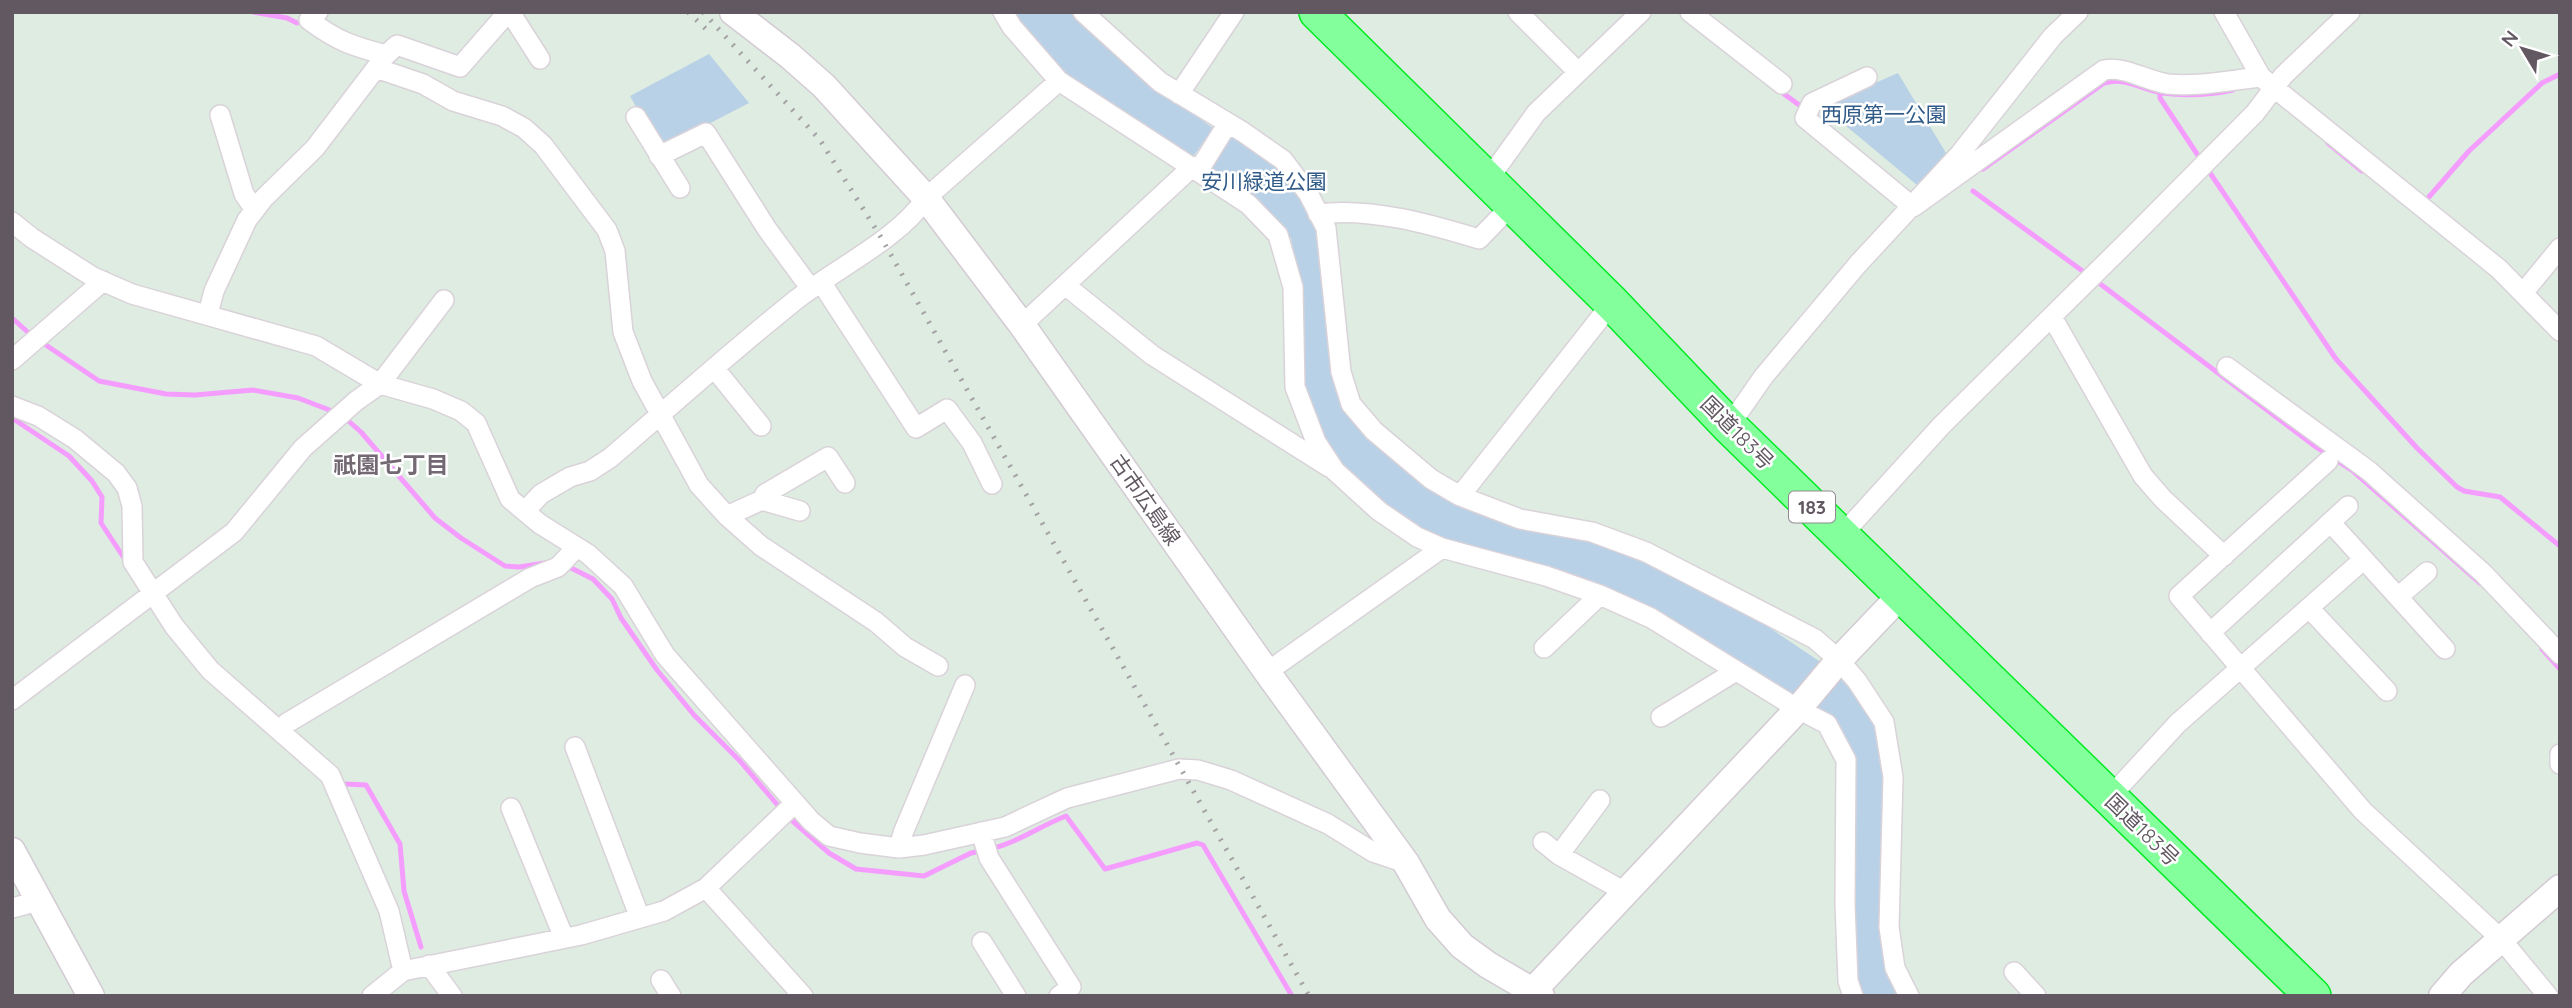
<svg xmlns="http://www.w3.org/2000/svg" width="2572" height="1008" font-family="Quicksand,'Noto Sans JP',sans-serif">
  <rect width="100%" height="100%" fill="#deece2"/>
  <path fill="#b9d1e6" d="M 1013,12 L 1077,12 L 1141,77 L 1213,128 L 1191,160 L 1061,71 L 1016,19 Z
    M 709,54 L 749,103 L 660,149 L 630,96 Z
    M 1898,73 L 1949,158 L 1923,190 L 1822,106 Z
    M 1230,133 L 1281,165 L 1305,199 L 1320,238 L 1335,390 L 1364,435 L 1432,491 L 1496,518 L 1573,536 L 1647,562 L 1764,624 L 1822,663 L 1796,699 L 1699,636 L 1638,603 L 1564,571 L 1445,542 L 1400,518 L 1339,463 L 1309,408 L 1300,362 L 1300,284 L 1291,238 L 1267,213 L 1207,170 Z
    M 1843,673 L 1879,727 L 1883,778 L 1885,967 L 1901,996 L 1864,996 L 1856,974 L 1853,758 L 1838,725 L 1812,709 Z"/>
  <g fill="none" stroke-linecap="round" stroke-linejoin="round">
    <path stroke="#f59cff" stroke-width="5" d="M 253,12 L 287,18 L 297,23
      M 1780,91 L 1806,110
      M 2160,92 L 2160,98 L 2201,160
      M 2328,143 L 2362,171
      M 1983,169 L 2104,83 C 2127,77 2140,89 2162,93 C 2185,96 2210,95 2233,90
      M 2208,170 L 2336,359 L 2417,448 L 2457,487 L 2464,491 L 2500,497 L 2560,546
      M 1973,191 L 2088,275
      M 2428,198 L 2469,151 L 2542,83 L 2560,74
      M 2095,280 L 2316,447 L 2353,471 L 2480,583
      M 12,318 L 31,335
      M 40,341 L 99,381 L 166,394 L 195,395 L 253,390 L 298,398 L 332,411 L 344,417 L 361,432 L 435,518 L 461,538 L 505,566 L 519,567 L 545,563
      M 12,418 L 69,456 L 92,481 L 102,497 L 101,523 L 126,561
      M 565,565 L 593,579 L 612,599 L 621,618 L 657,670 L 694,715 L 740,761 L 781,809
      M 2542,649 L 2560,669
      M 344,784 L 366,785 L 400,844 L 404,891 L 421,947
      M 787,816 L 829,853 L 856,869 L 924,876 L 971,853 L 981,851
      M 990,849 C 1017,843 1040,826 1066,816 L 1105,869 L 1197,843 L 1203,845 L 1292,996"/>
    <defs>
      <path id="street" d="M 510,12 L 540,59
        M 1003,12 L 1012,27 L 1059,81 L 1248,204 L 1278,235 L 1293,287 L 1295,387 L 1316,442 L 1335,471 L 1379,511 L 1417,537 L 1442,548 L 1546,576 L 1600,595 L 1651,618 L 1798,709 L 1827,724 L 1846,760 L 1845,904 L 1848,981 L 1853,996
        M 1083,12 L 1160,82 L 1243,132 L 1283,160 L 1308,193 L 1326,228 L 1341,372 L 1351,404 L 1374,431 L 1431,479 L 1460,496 L 1520,519 L 1592,532 L 1646,552 L 1815,639 L 1839,660 L 1857,681 L 1884,722 L 1893,777 L 1889,927 L 1895,968 L 1909,996
        M 1518,12 L 1578,72
        M 1690,12 L 1782,84
        M 2224,12 L 2261,77 L 2499,269 L 2560,331
        M 386,55 L 397,45 L 460,67 L 508,12
        M 376,68 L 423,84 L 453,101 L 502,116 L 524,128 L 543,145 L 607,230 L 615,251 L 623,332 L 642,381 L 699,485 L 727,516 L 761,546 L 876,622 L 905,647 L 938,666
        M 1867,77 L 1812,103 L 1805,118 L 1913,207 L 2104,70 C 2126,66 2146,81 2168,84 C 2198,87 2231,80 2261,77
        M 1179,94 L 1234,12
        M 220,115 L 244,194 L 255,210
        M 636,117 L 680,188
        M 659,156 L 706,133 L 767,229 L 811,289
        M 1488,180 L 1536,113 L 1641,12
        M 1318,214 C 1370,207 1430,224 1479,239 L 1513,204
        M 12,222 L 32,238 L 93,277 L 132,294 L 316,346 L 380,384 L 433,399 L 461,411 L 476,423 L 510,499 L 540,524 L 588,554 L 623,586 L 665,655 L 811,821 L 829,836 L 860,843 L 899,848 L 924,845 L 1005,827 L 1067,798 L 1179,769 L 1198,770 L 1231,780 L 1328,824 L 1373,852 L 1406,863
        M 821,282 L 916,428 L 947,409 L 972,443 L 992,484
        M 1065,285 L 1152,355 L 1329,467
        M 2523,293 L 2560,248
        M 208,314 L 214,291 L 247,220 L 264,198 L 315,148 L 386,55 C 352,46 337,41 309,20 L 318,12
        M 2052,317 L 2143,476 L 2163,499 L 2224,556
        M 1022,325 L 1192,167 L 1202,165 L 1228,123
        M 12,360 L 103,281
        M 2227,367 L 2369,471 L 2483,573 L 2560,654
        M 715,369 L 761,426
        M 12,406 L 38,416 L 75,439 L 116,473 L 127,488 L 132,506 L 133,562 L 174,626 L 210,670 L 330,775 L 389,911 L 403,971
        M 1729,426 L 1764,376 L 1858,264 L 1959,155 L 2053,36 L 2078,12
        M 2328,461 L 2179,596 L 2363,811 L 2501,939 L 2548,996
        M 1460,496 L 1612,303
        M 762,500 L 800,511
        M 525,511 L 541,494 L 570,477 L 590,471 L 610,458 C 672,405 733,350 797,299 C 835,269 900,238 926,198 L 1059,81
        M 727,516 L 762,500 L 765,494 L 828,457 L 845,483
        M 2331,523 L 2445,649
        M 1841,536 L 1941,426 L 2130,239 L 2255,113 L 2283,76 L 2350,12
        M 2398,597 L 2427,572
        M 2309,608 L 2387,691
        M 2210,633 L 2348,506
        M 1544,648 L 1600,595
        M 1267,672 L 1442,548
        M 12,700 L 234,532 L 303,448 L 356,401 L 380,384 L 444,300
        M 1661,717 L 1736,671
        M 280,731 L 287,723 L 530,578 L 558,567 L 577,547
        M 575,747 L 640,918
        M 2560,754 L 2560,764
        M 2109,798 L 2178,723 L 2363,560
        M 511,808 L 564,938
        M 981,832 L 989,858 L 1071,987 L 1059,996
        M 1543,842 L 1559,855 L 1625,892
        M 899,848 L 903,833 L 965,685
        M 1559,855 L 1600,800
        M 706,888 L 803,996
        M 12,908 L 39,901
        M 982,942 L 1016,996
        M 429,965 L 452,996
        M 2014,972 L 2036,996
        M 661,980 L 671,996
        M 372,996 L 403,971 L 581,935 L 664,911 L 706,888 L 795,803"/>
      <path id="secondary" d="M 733,12 L 790,56 L 824,86 L 926,198 L 1022,325 L 1267,672 L 1406,863 L 1438,919 L 1462,946 L 1488,965 L 1541,996
        M 12,851 L 91,996
        M 1528,996 L 1798,709 L 1839,660 L 1901,595
        M 2442,996 L 2461,974 L 2560,888"/>
      <path id="highway" d="M 1317,12 L 1612,303 L 1729,426 L 2313,996"/>
    </defs>
    <use href="#street" stroke="#dad2d9" stroke-width="22"/>
    <use href="#secondary" stroke="#d4cad3" stroke-width="29"/>
    <use href="#highway" stroke="#00eb22" stroke-width="38"/>
    <use href="#street" stroke="#fff" stroke-width="19"/>
    <use href="#secondary" stroke="#fff" stroke-width="26"/>
    <use href="#highway" stroke="#83ff9c" stroke-width="35"/>
    <path stroke="#a5a2a5" stroke-width="5" stroke-dasharray="2 9" stroke-linecap="butt" d="M 688,12 L 709,32
      M 703,12 L 820,140 L 882,239 L 1309,996"/>
  </g>
  <g text-anchor="middle" stroke-width="5" stroke-linejoin="round" paint-order="stroke">
    <rect fill="#fff" stroke="#908a90" stroke-width="2" x="1789" y="491.5" width="46" height="31" rx="5"/>
    <g font-size="19" font-weight="bold" fill="#615861">
      <text x="1812" y="514">183</text>
    </g>
    <g font-size="21" fill="#305b88" stroke="#fff">
      <text x="1884" y="122">西原第一公園</text>
      <text x="1264" y="189">安川緑道公園</text>
    </g>
    <g font-size="21" fill="#615861" stroke="#fff">
      <text transform="translate(1737 433) rotate(45)" y="7">国道183号</text>
      <text transform="translate(1145 500) rotate(55)" y="7">古市広島線</text>
      <text transform="translate(2142 830) rotate(44)" y="7">国道183号</text>
    </g>
    <g font-size="23" font-weight="bold" fill="#736973" stroke="#fff">
      <text x="391" y="473">祇園七丁目</text>
    </g>
  </g>
  <rect width="2572" height="1008" fill="none" stroke="#615861" stroke-width="28"/>
  <g transform="translate(2523 49) rotate(308)" stroke="#ffffff" stroke-width="5" paint-order="stroke">
  <path d="M0-5L12 26L0 18L-12 26Z" fill="#615861"/>
  <text y="-10" font-size="19" font-weight="bold" text-anchor="middle" fill="#615861">N</text>
  </g>
</svg>
